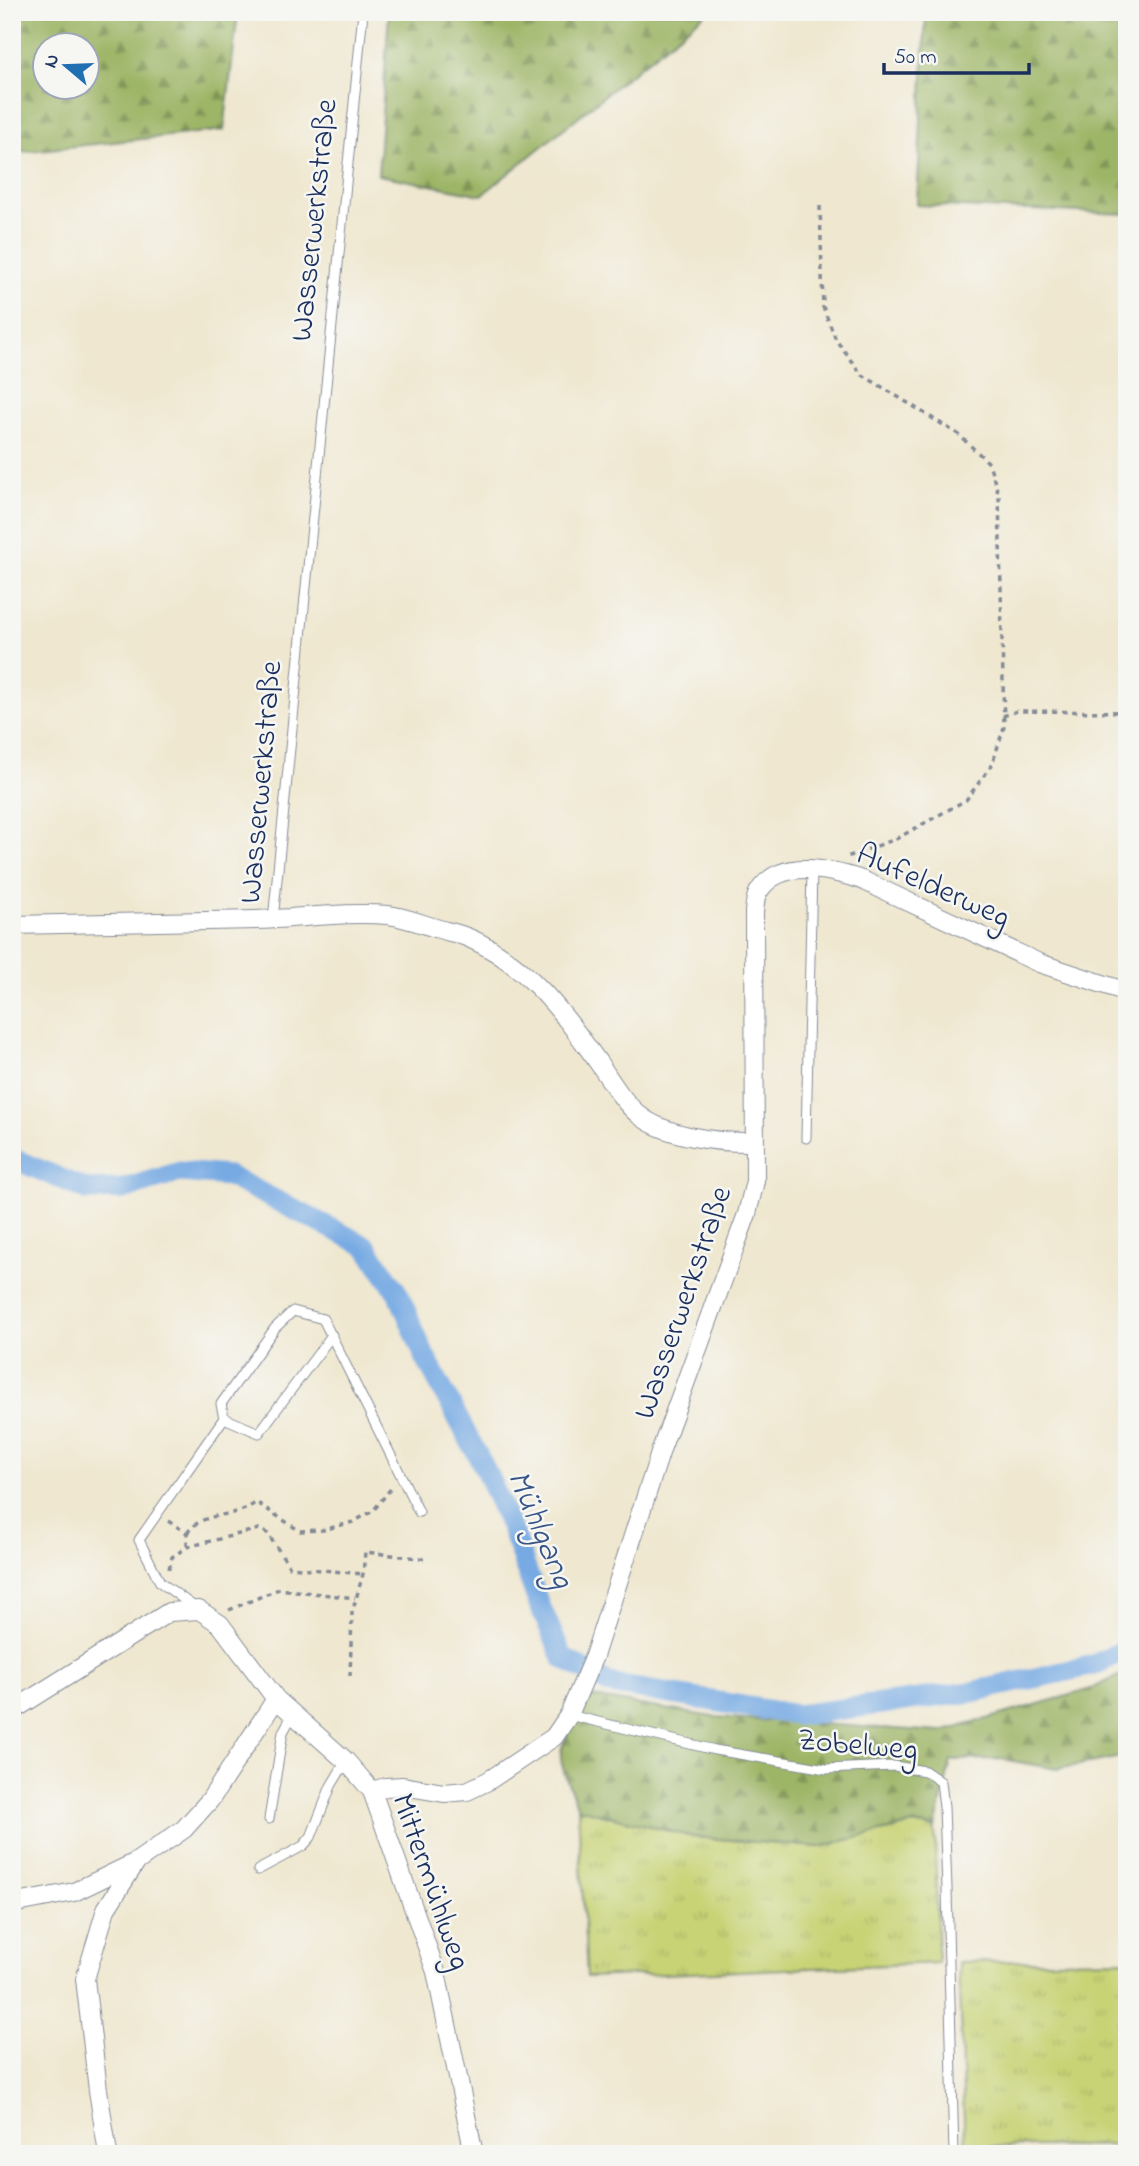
<svg xmlns="http://www.w3.org/2000/svg" width="1139" height="2166" font-family="'Indie Flower',sans-serif">
  <defs>
    <pattern id="grass-tufts" width="24" height="20" patternUnits="userSpaceOnUse" patternTransform="scale(1.75)"><rect width="24" height="20" fill="#c7d375"/><path d="M3 7l-1-3M5 7V3M7 7l1-3M15 17l-1-3M17 17v-4M19 17l1-3" fill="none" stroke="#aab568"/></pattern>
    <pattern id="forest-firs" width="22" height="20" patternUnits="userSpaceOnUse" patternTransform="scale(1.75)"><rect width="22" height="20" fill="#9db566"/><path d="M5 1l3.5 6h-7zM16 11l3.5 6h-7z" fill="#7f9457"/></pattern>
  </defs>
  <rect width="100%" height="100%" fill="#f6f6f2"/>
  <filter id="ink" filterUnits="userSpaceOnUse"><feTurbulence type="fractalNoise" baseFrequency=".0143" numOctaves="2"/><feDisplacementMap in="SourceGraphic" scale="14" xChannelSelector="R" yChannelSelector="G"/><feConvolveMatrix kernelMatrix="1 2 1 2 8 2 1 2 1" color-interpolation-filters="sRGB"/></filter>
  <filter id="wash" filterUnits="userSpaceOnUse"><feTurbulence type="fractalNoise" baseFrequency=".00686" numOctaves="4" result="noise"/><feDisplacementMap in="SourceGraphic" scale="28" xChannelSelector="R" yChannelSelector="G"/><feGaussianBlur stdDeviation="1.57" result="paint"/><feColorMatrix in="noise" values="0 0 0 0 0 0 0 0 0 0 0 0 0 0 0 0 0 1.4 0 .05"/><feComposite in="paint" operator="in"/></filter>
  <g filter="url(#wash)">
    <rect width="100%" height="100%" fill="#efe7cf"/>
    <path fill="url(#grass-tufts)" stroke="#71816a" stroke-width="2" d="M 578,1808 L 693,1837 L 819,1847 L 913,1824 L 935,1828 L 938,1963 L 587,1977 Z
      M 1127,1960 L 1127,2145 L 965,2147 L 958,1962 Z"/>
    <path fill="url(#forest-firs)" stroke="#5c7262" stroke-width="2" fill-rule="evenodd" d="M 12,12 L 238,12 L 224,130 L 12,153 ZM 46,46 L 88,46 L 88,88 L 46,88 Z
      M 389,12 L 707,12 L 482,195 L 378,175 Z
      M 926,12 L 1127,12 L 1127,214 L 917,205 Z
      M 1127,1672 L 1127,1756 L 1057,1769 L 1001,1759 L 951,1760 L 935,1828 L 913,1824 L 819,1847 L 693,1837 L 578,1808 C 573,1794 563,1774 561,1759 C 559,1741 580,1714 586,1696 L 713,1717 L 942,1732 L 1091,1689 Z"/>
    <g fill="none" stroke-linecap="round" stroke-linejoin="round">
      <path stroke="#77aae3" stroke-width="21" d="M 12,1158 L 87,1190 L 124,1189 L 180,1172 L 228,1176 L 366,1246 L 399,1295 L 424,1355 L 485,1469 L 513,1533 L 537,1599 L 563,1658 L 609,1684 L 797,1715 L 972,1692 L 1094,1665 L 1127,1649"/>
    </g>
  </g>
  <g filter="url(#ink)">
    <g fill="none" stroke-linecap="round" stroke-linejoin="round">
      <defs>
        <path id="service" d="M 273,920 L 363,12
          M 806,1138 L 812,870
          M 224,1418 L 259,1433 L 332,1335
          M 197,1609 L 160,1582 L 139,1540 L 224,1418 L 221,1404 L 275,1328 L 293,1311 L 323,1319 L 419,1512
          M 569,1715 L 715,1750 L 826,1769 L 894,1766 L 925,1771 L 941,1782 L 944,1807 L 947,1889 L 954,2154
          M 269,1819 L 283,1732 L 293,1714
          M 258,1870 L 303,1846 L 311,1837 L 331,1786 L 346,1761"/>
        <path id="minor" d="M 12,925 C 93,923 174,921 256,920 C 299,919 344,911 388,915 C 405,917 422,924 439,929 C 449,932 460,934 469,938 C 527,963 565,1015 600,1065 C 612,1082 623,1102 639,1115 C 666,1137 721,1143 755,1142
          M 12,1711 L 169,1612 L 199,1610 L 220,1624 L 276,1699 L 346,1761 L 372,1791 L 436,1972 L 474,2154
          M 372,1791 L 386,1787 L 403,1786 L 444,1793 L 467,1791 L 488,1781 L 554,1737 L 569,1715 L 594,1656 L 662,1447 L 747,1214 L 755,1181 L 754,912 C 755,905 755,896 759,891 C 781,857 831,870 862,880 L 1039,963 L 1127,992
          M 12,1904 L 74,1892 L 136,1862
          M 108,2154 L 98,2090 L 85,1979 L 106,1909 L 136,1862 L 184,1829 L 210,1800 L 276,1699"/>
      </defs>
      <use href="#service" stroke="#858b96" stroke-width="11"/>
      <use href="#minor" stroke="#858b96" stroke-width="20"/>
      <path stroke="#858b96" stroke-width="3.5" stroke-dasharray="5 5" stroke-linecap="butt" d="M 820,206 L 823,307 L 836,340 L 861,374 L 958,434 L 989,463 L 999,496 L 1004,727 L 992,765 L 966,800 L 896,839 L 847,857
        M 1003,716 L 1017,711 L 1127,712
        M 168,1521 L 187,1533 L 187,1547
        M 187,1533 C 206,1508 234,1521 256,1502 L 300,1531 L 323,1530 L 353,1522 L 373,1511 L 392,1487
        M 169,1569 L 172,1557 L 187,1547 L 259,1529 L 267,1533 L 290,1567 L 363,1574
        M 229,1610 L 279,1589 L 355,1598
        M 350,1676 L 352,1613 L 363,1574 L 365,1552 L 428,1559"/>
      <use href="#service" stroke="#fff" stroke-width="9"/>
      <use href="#minor" stroke="#fff" stroke-width="18"/>
    </g>
  </g>
  <g text-anchor="middle" stroke-width="5" stroke-linejoin="round" paint-order="stroke">
    <g font-size="32" fill="#1b2f5e" stroke="#f6f6f2">
      <text transform="translate(312 220) rotate(-84)" y="11">Wasserwerkstraße</text>
      <text transform="translate(259 782) rotate(-85)" y="11">Wasserwerkstraße</text>
      <text transform="translate(934 884) rotate(24)" y="11">Aufelderweg</text>
      <text transform="translate(681 1302) rotate(-71)" y="11">Wasserwerkstraße</text>
      <text transform="translate(858 1743) rotate(5)" y="11">Zobelweg</text>
      <text transform="translate(433 1881) rotate(71)" y="11">Mittermühlweg</text>
    </g>
    <g font-size="33" font-style="italic" fill="#375486" stroke="#f6f6f2">
      <text transform="translate(543 1528) rotate(67)" y="12">Mühlgang</text>
    </g>
  </g>
  <rect width="1139" height="2166" fill="none" stroke="#f6f6f2" stroke-width="42"/>
  <g transform="translate(66 66) rotate(289)"><circle r="33" fill="#f6f6f2" stroke="#9ea6b7" stroke-width="2"/>
  <path d="M0-5L12 26L0 18L-12 26Z" fill="#1f6fb2"/>
  <text y="-10" font-size="19" font-weight="bold" text-anchor="middle" fill="#1b2f5e">N</text>
  </g>
  <path d="M884 63v10h145v-10" fill="none" stroke="#1b2f5e" stroke-width="3.5"/>
  <text x="894" y="63" font-size="21" fill="#1b2f5e" stroke="#f6f6f2" stroke-width="5" paint-order="stroke">50 m</text>
</svg>
